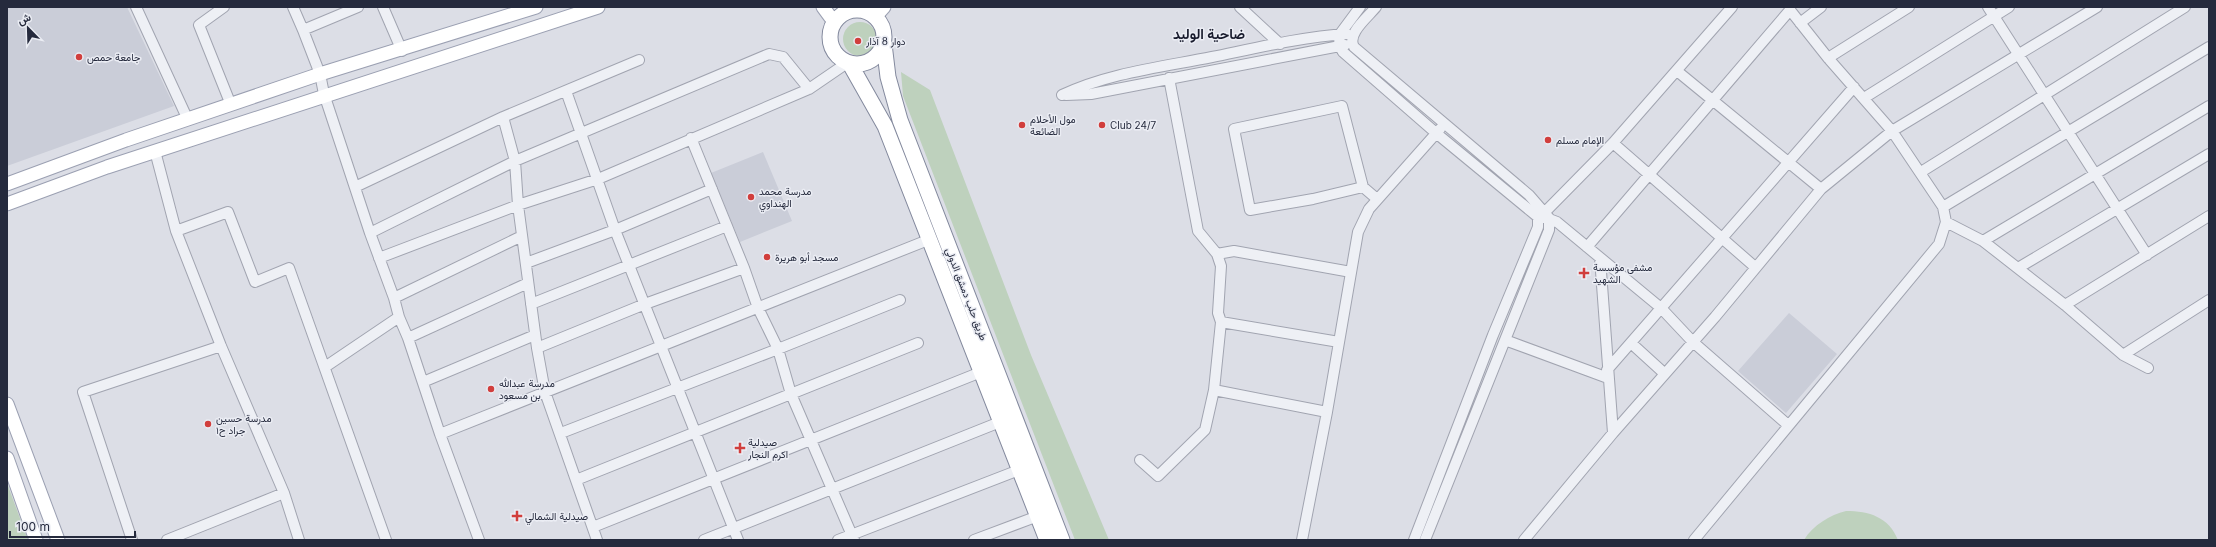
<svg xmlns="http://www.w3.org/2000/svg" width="2216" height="547" font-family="Inter,Vazirmatn,sans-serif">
  <rect width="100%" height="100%" fill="#dcdee6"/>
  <path fill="#cacdd8" d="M 7,7 L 127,7 L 174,106 L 7,166 Z
    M 763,152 L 792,221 L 740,242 L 711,173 Z
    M 1789,313 L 1837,354 L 1786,413 L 1738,371 Z"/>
  <path fill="#bed1bd" d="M843 39a17 17 0 1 1 34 0a17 17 0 1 1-34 0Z
    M 901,72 L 930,90 L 1031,355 L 1109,540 L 1075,540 L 903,96 Z
    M 7,483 L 28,540 L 7,540 Z
    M 1846,511 C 1869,511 1889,517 1898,540 L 1804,540 C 1813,525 1830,515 1846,511 Z"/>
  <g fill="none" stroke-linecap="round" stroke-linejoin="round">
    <defs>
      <path id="minor" d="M 136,7 L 188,120
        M 224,7 L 199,25 L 231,105
        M 293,7 L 303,30
        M 358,7 L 303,30 L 320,74 L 324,94 L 370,233 L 394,298 L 399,317 L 408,338 L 440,434 L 479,540
        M 383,7 L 402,51
        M 1240,7 L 1280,44
        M 1360,7 L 1340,34 L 1339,45 L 1343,52 L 1436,133 L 1538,217 L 1538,227 L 1493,335 L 1414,540
        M 1376,7 C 1368,17 1346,34 1354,47 L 1529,195 L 1549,218 L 1549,230 L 1425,540
        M 1988,7 L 2147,255
        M 1800,23 L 1821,7
        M 1828,58 L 1909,7
        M 1677,71 L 1821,189
        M 1169,78 L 1198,231 L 1217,254 L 1221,266 L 1218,313 L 1221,322
        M 566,91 L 615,230 L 738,540
        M 1062,95 C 1108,73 1162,67 1212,57 C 1256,48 1301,37 1347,34
        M 1066,95 L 1091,94 L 1345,45
        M 1864,98 L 2009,7
        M 503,117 L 515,161 L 518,205 L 537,348 L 545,392 L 597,540
        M 691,138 L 744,268 L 758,308 L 778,349 L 791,394 L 854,540
        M 1613,143 L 1755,267
        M 155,151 L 176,231 L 221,346 L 284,493 L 299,540
        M 1921,172 L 2185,7
        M 355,187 L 503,117 L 639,60
        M 1363,187 L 1313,199 L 1250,210 L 1234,129 L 1342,106 L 1363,187 L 1377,199
        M 1943,207 L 2209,47
        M 1545,212 L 1613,143 L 1732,7
        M 1544,217 L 1557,222 L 1661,308 L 1693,342 L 1788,425
        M 1946,222 L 1983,241 L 2065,305 L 2123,355 L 2148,368
        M 176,231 L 228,212 L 255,282 L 289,268 L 386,540
        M 370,233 L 515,161 L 769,54 L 783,57 L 809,89
        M 1983,241 L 2209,106
        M 1587,247 L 1790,10
        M 1217,254 L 1234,251 L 1351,272
        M 379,258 L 518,205 L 598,179 L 809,89 L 847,63
        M 1600,258 L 1613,433
        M 526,263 L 615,230 L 712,189
        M 2018,268 L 2209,154
        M 394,298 L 522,236
        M 531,304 L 727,226
        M 2065,305 L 2209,216
        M 408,338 L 528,283
        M 1505,340 L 1608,378
        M 1631,343 L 1665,374
        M 537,348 L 645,304 L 744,268
        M 2123,355 L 2209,300
        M 325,367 L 399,317
        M 1607,370 L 1854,87
        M 423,382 L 535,335
        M 1327,412 L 1214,390 L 1221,322 L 1339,342
        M 561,433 L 778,349 L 900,300
        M 440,434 L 928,240
        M 1140,460 L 1158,476 L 1205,430 L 1214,390
        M 576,480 L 918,343
        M 593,527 L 981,372
        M 132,540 L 83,392 L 221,346
        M 167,540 L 284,493
        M 704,540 L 1000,422
        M 838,540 L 1019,470
        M 974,540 L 1038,516
        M 1302,540 L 1327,412 L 1358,232 L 1369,209 L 1440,129
        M 1524,540 L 1613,433 L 1715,317 L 1821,189 L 1892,131 L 2097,7
        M 1694,540 L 1939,244 L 1946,222 L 1943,207 L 1892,131 L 1828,58 L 1790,10 L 1790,7"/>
      <path id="major" d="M 823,7 L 834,22
        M 876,16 L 884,7
        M 7,184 L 126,140 L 320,74 L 536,7
        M 7,204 L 107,167 L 598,7
        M 7,404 L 58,540
        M 7,458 L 36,540"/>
      <path id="highway" d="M830 37a27 27 0 1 1 54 0a27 27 0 1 1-54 0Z
        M 884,44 L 888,77 L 900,120 L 1062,540
        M 850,64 L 885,126 L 1047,540"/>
    </defs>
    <use href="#minor" stroke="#a1a4b0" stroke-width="12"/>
    <use href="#major" stroke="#9ba0b2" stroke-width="15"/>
    <use href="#highway" stroke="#83899d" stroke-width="17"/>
    <use href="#minor" stroke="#eef0f5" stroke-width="10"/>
    <use href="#major" stroke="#fff" stroke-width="13"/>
    <use href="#highway" stroke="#fff" stroke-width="15"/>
  </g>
  <g fill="#d13e3c" stroke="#ebedf4" stroke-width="1.5">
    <circle cx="858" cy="41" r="4"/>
    <circle cx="79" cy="57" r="4"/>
    <circle cx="1022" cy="125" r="4"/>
    <circle cx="1102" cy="125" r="4"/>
    <circle cx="1548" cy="140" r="4"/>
    <circle cx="751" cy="197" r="4"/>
    <circle cx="767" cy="257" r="4"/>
    <path d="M1582 267h4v4h4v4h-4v4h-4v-4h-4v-4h4z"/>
    <circle cx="491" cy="389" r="4"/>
    <circle cx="208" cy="424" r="4"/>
    <path d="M738 442h4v4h4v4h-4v4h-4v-4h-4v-4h4z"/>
    <path d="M515 510h4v4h4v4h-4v4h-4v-4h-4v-4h4z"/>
  </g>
  <g text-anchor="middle" stroke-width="3" stroke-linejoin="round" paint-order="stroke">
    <g font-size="10" fill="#252a3d" stroke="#ebedf4" text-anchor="start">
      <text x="866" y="45">دوار 8 آذار</text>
      <text x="87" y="61">جامعة حمص</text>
      <text x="1030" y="123">مول الأحلام<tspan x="1030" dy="12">الضائعة</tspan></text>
      <text x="1110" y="129">Club 24/7</text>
      <text x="1556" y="144">الإمام مسلم</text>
      <text x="759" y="195">مدرسة محمد<tspan x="759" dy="12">الهنداوي</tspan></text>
      <text x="775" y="261">مسجد أبو هريرة</text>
      <text x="1593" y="271">مشفى مؤسسة<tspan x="1593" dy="12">الشهيد</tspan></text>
      <text x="499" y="387">مدرسة عبدالله<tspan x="499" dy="12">بن مسعود</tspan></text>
      <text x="216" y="422">مدرسة حسين<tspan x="216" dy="12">جراد ح١</tspan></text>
      <text x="748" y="446">صيدلية<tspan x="748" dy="12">اكرم النجار</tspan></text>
      <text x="525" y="520">صيدلية الشمالي</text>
    </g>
    <g font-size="10" fill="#252a3d" stroke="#ebedf4">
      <text transform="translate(967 294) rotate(69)" y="4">طريق حلب دمشق الدولي</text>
    </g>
    <g font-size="14" font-weight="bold" fill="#181b2d" stroke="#ebedf4">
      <text x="1209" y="39">ضاحية الوليد</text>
    </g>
  </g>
  <rect width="2216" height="547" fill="none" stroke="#252a3d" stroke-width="16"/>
  <g transform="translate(28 28) rotate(337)" stroke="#ebedf4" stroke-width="3" paint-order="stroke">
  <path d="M0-3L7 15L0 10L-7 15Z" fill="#252a3d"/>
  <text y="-6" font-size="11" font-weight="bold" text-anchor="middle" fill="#252a3d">ش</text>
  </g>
  <path d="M10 531v6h125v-6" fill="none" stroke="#252a3d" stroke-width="2"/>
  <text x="16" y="531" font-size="12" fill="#252a3d" stroke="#ebedf4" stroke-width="3" paint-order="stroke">100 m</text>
</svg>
